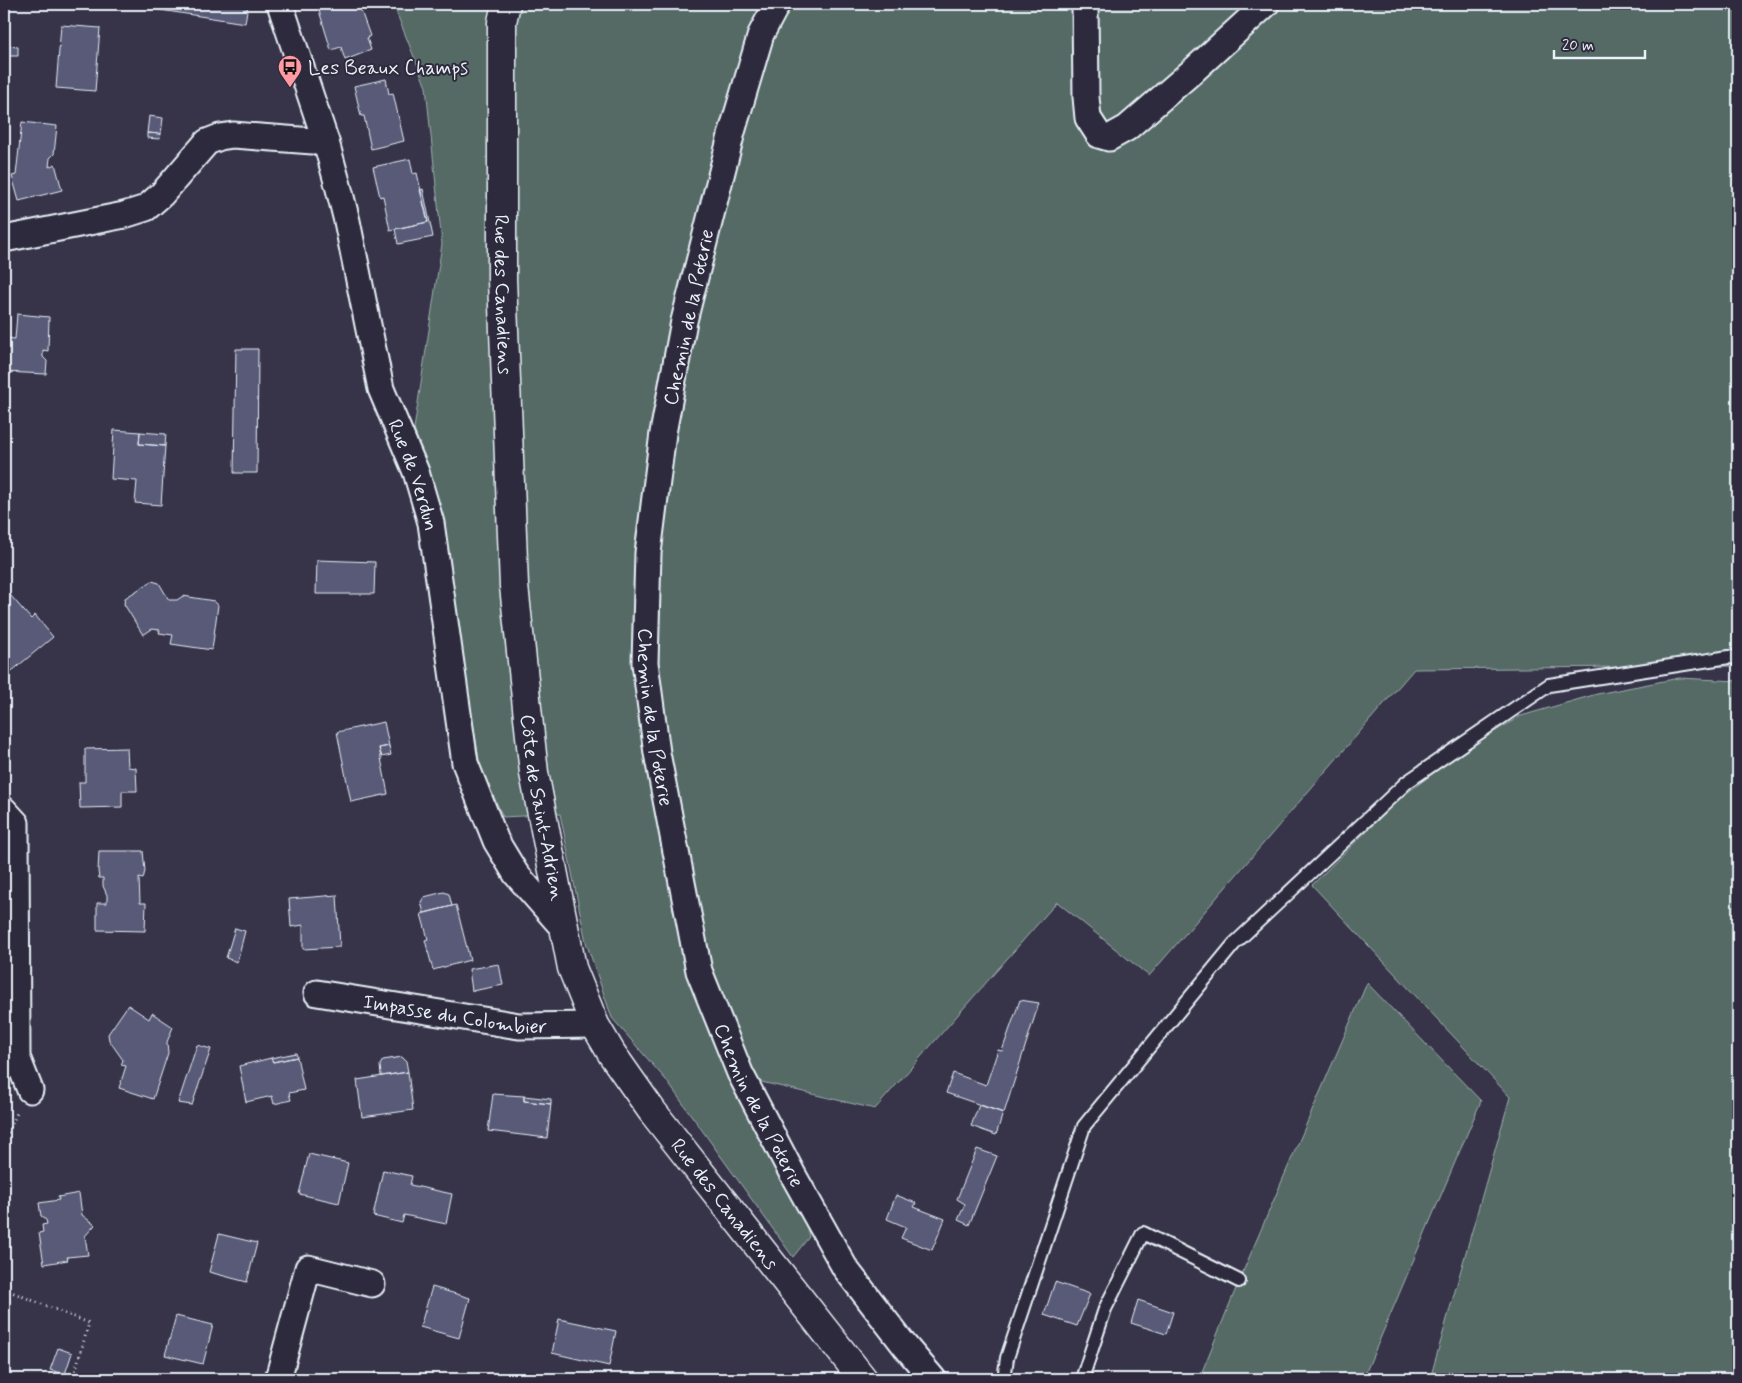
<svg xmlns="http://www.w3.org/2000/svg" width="1742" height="1383" font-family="Mynerve,sans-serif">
  <rect width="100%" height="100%" fill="#373449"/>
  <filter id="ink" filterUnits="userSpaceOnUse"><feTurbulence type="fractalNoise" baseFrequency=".02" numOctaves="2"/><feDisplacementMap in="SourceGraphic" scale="10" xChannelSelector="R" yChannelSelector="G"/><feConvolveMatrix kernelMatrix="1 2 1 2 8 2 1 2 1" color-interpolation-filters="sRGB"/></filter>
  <g filter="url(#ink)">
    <path fill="#556a65" stroke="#9eaeae" d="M 393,4 L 1738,4 L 1738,666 L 1414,669 L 1149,976 L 1057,902 L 875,1109 L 728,1074 L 804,1213 L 809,1237 L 793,1257 L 666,1080 L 612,1018 L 586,942 L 560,814 L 503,817 L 480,766 L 439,510 L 414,429 L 442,244 L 426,87 Z
      M 1679,678 L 1738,681 L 1738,1379 L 1430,1379 L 1510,1097 L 1312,885 L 1399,799 L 1468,747 L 1521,716 L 1597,694 Z
      M 1367,983 L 1481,1101 L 1363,1379 L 1199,1379 L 1239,1281 Z"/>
    <path fill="#585a77" stroke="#e8f1f8" d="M 121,4 L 248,4 L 245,23 Z
      M 317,4 L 372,4 L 373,7 L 361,11 L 370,36 L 367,38 L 371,50 L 345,60 L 341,47 L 331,50 Z
      M 61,25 L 100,28 L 95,91 L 56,88 Z
      M 9,46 L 18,47 L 18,56 L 9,56 Z
      M 386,79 L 389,94 L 393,93 L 404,141 L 371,149 L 364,116 L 361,116 L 354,86 Z
      M 149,116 L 163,118 L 161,134 L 147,133 Z
      M 22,122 L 57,126 L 54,154 L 50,158 L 49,167 L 55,164 L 62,190 L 19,201 L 12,176 L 16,175 Z
      M 147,133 L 161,134 L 160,139 L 147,138 Z
      M 410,159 L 413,174 L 417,173 L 428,222 L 390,230 L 383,196 L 380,197 L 373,167 Z
      M 423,189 L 433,237 L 398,244 L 395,229 L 428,222 L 420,190 Z
      M 17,314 L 49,317 L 48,351 L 43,350 L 43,357 L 47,361 L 46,374 L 5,372 L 6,368 L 4,368 L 4,355 L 6,355 L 7,338 L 15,339 Z
      M 236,349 L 258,349 L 257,473 L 234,473 Z
      M 114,430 L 140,432 L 139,444 L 165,446 L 161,505 L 135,503 L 137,481 L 111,479 Z
      M 140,432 L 166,434 L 165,446 L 139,444 Z
      M 317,560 L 375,562 L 374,594 L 316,594 Z
      M 152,581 L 159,583 L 169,600 L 177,600 L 183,596 L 214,601 L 218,605 L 212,650 L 171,644 L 173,635 L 159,633 L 160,630 L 152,629 L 143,635 L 124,604 L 125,598 Z
      M 4,588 L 31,619 L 35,615 L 53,637 L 12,671 L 4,661 Z
      M 384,722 L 389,746 L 379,748 L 388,794 L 351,802 L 337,732 Z
      M 389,746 L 391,755 L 382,757 L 379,748 Z
      M 127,748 L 128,767 L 136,768 L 137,791 L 122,791 L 122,807 L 80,808 L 79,782 L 85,782 L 85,749 Z
      M 99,851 L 143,851 L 145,871 L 143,879 L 139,878 L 140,903 L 146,903 L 145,931 L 97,930 L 97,903 L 107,903 L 107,895 L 103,886 L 103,878 L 99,878 L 98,871 Z
      M 444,892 L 449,894 L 452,906 L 424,913 L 421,902 L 424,897 Z
      M 337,895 L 340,947 L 303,949 L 303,925 L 291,927 L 289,899 Z
      M 456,905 L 470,960 L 433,970 L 425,940 L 428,939 L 421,914 Z
      M 235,928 L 245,931 L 237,962 L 226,958 Z
      M 499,964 L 503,985 L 472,991 L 469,969 Z
      M 1020,1000 L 1039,1003 L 1004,1113 L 946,1093 L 953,1073 L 986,1085 L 998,1050 L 1002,1051 Z
      M 128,1005 L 149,1019 L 152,1013 L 173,1027 L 167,1042 L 168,1053 L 153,1099 L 119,1088 L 126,1066 L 121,1065 L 123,1060 L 109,1040 L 108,1034 Z
      M 197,1045 L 211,1049 L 192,1105 L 178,1103 Z
      M 296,1053 L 297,1057 L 273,1062 L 271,1058 Z
      M 297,1057 L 304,1090 L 289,1093 L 291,1100 L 274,1104 L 272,1096 L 246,1102 L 239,1066 L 271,1058 L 273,1062 Z
      M 402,1057 L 406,1061 L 408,1072 L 381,1076 L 380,1065 L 383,1060 Z
      M 408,1072 L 413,1110 L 362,1117 L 357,1080 Z
      M 493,1094 L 524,1096 L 524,1101 L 551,1104 L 547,1138 L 488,1131 Z
      M 524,1096 L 551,1099 L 551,1104 L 524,1101 Z
      M 979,1105 L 1003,1113 L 996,1135 L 971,1126 Z
      M 977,1149 L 997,1156 L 969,1225 L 958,1220 L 965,1204 L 957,1199 Z
      M 309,1154 L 348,1163 L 339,1203 L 299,1194 Z
      M 383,1170 L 412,1176 L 410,1185 L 452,1194 L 446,1224 L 404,1215 L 402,1223 L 373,1216 Z
      M 79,1193 L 82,1215 L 95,1225 L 85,1236 L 88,1255 L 67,1257 L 68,1260 L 44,1264 L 39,1233 L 43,1232 L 42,1225 L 47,1224 L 46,1220 L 41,1216 L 39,1203 L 59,1200 L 58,1197 Z
      M 896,1195 L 916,1203 L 914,1207 L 945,1219 L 932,1250 L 901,1238 L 906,1227 L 887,1219 Z
      M 219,1234 L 257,1243 L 247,1282 L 209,1272 Z
      M 1055,1282 L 1090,1294 L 1077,1326 L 1044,1315 Z
      M 432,1287 L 470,1298 L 459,1338 L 420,1327 Z
      M 1138,1300 L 1173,1312 L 1166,1334 L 1131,1323 Z
      M 176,1316 L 213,1325 L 203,1364 L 165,1355 Z
      M 559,1319 L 616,1331 L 609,1366 L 552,1353 Z
      M 58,1348 L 72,1353 L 65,1374 L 50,1370 Z
      M 375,1372 L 404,1379 L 374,1379 Z"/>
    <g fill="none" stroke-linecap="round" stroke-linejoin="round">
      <defs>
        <path id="lane" d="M 1004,1379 L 1007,1358 L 1084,1126 L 1234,944 L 1407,782 L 1549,685 L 1729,657 L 1738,658
          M 1082,1379 L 1105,1309 L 1143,1233 L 1239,1281"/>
        <g id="street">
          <path id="s1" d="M 280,4 L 326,142 L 339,189 L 347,221 L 381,389 L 416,472 L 431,523 L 465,763 L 496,841 L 516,874 L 565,930"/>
          <path id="s2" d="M 777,4 L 761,34 L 732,132 L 684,321 L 663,433 L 648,553 L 645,663 L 657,753 L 699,971 L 740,1073 L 792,1173 L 845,1268 L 905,1346 L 933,1379"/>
          <path d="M 1085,4 L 1086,97 L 1088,118 L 1099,135 L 1109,138 L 1127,128 L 1195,69 L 1266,4"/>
          <path d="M 4,239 L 124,215 L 146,208 L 162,194 L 207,142 L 220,137 L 233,135 L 326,142"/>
          <path d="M 4,810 L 16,823 L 17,1057 L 30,1090"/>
          <path id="s3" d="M 317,993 L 519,1026 L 595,1025"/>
          <path d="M 278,1379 L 308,1268 L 372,1284"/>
        </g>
        <g id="secondary">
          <path id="s4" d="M 506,4 L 502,22 L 502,279 L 514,586 L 534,773 L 572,968 L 595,1025 L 612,1054 L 652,1111 L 863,1379"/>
        </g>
      </defs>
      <use href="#lane" stroke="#e8f1f8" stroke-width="16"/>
      <use href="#street" stroke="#e8f1f8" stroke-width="29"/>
      <use href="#secondary" stroke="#e8f1f8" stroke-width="31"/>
      <path stroke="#e8f1f8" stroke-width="3" stroke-dasharray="1 4" stroke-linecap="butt" d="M 4,1142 L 17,1113
        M 4,1289 L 89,1323 L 73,1379"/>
      <use href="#lane" stroke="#2f2a3d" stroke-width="12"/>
      <use href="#street" stroke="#2f2a3d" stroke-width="25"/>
      <use href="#secondary" stroke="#2f2a3d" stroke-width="28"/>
    </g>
  </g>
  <defs>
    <symbol id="bus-pin" viewBox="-11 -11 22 30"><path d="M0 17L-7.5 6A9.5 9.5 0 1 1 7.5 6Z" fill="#ff9aa2" stroke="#2f2a3d"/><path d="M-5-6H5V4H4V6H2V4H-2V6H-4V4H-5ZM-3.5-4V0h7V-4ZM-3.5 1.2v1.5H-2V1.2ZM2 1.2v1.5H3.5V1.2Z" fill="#111"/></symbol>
  </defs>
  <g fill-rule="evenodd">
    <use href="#bus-pin" x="276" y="53" width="28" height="38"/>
  </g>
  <g text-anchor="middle" stroke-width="4" stroke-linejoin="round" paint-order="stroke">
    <g font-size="20" fill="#e8f1f8" stroke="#2f2a3d" text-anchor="start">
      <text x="308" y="74">Les Beaux Champs</text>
    </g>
    <g font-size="20" fill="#e8f1f8" stroke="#2f2a3d">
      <text dy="7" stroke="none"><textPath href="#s4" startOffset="291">Rue des Canadiens</textPath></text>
      <text transform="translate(688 317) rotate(-78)" y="7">Chemin de la Poterie</text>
      <text dy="7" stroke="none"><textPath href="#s1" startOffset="491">Rue de Verdun</textPath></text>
      <text dy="7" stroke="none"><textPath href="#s2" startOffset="731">Chemin de la Poterie</textPath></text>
      <text dy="7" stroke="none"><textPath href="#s4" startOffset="806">Côte de Saint-Adrien</textPath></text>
      <text dy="7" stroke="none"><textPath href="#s3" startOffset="140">Impasse du Colombier</textPath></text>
      <text dy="7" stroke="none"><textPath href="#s2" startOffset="1136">Chemin de la Poterie</textPath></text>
      <text dy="7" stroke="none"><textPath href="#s4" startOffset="1252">Rue des Canadiens</textPath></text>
    </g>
  </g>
  <rect width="1742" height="1383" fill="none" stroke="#2f2a3d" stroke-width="20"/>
  <rect x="10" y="10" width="1722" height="1363" fill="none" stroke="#e8f1f8" stroke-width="2" filter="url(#ink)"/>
  <path d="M1554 50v8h91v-8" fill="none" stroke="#e8f1f8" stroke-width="2.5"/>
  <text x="1562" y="50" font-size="15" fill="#e8f1f8" stroke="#2f2a3d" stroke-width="4" paint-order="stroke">20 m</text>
</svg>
